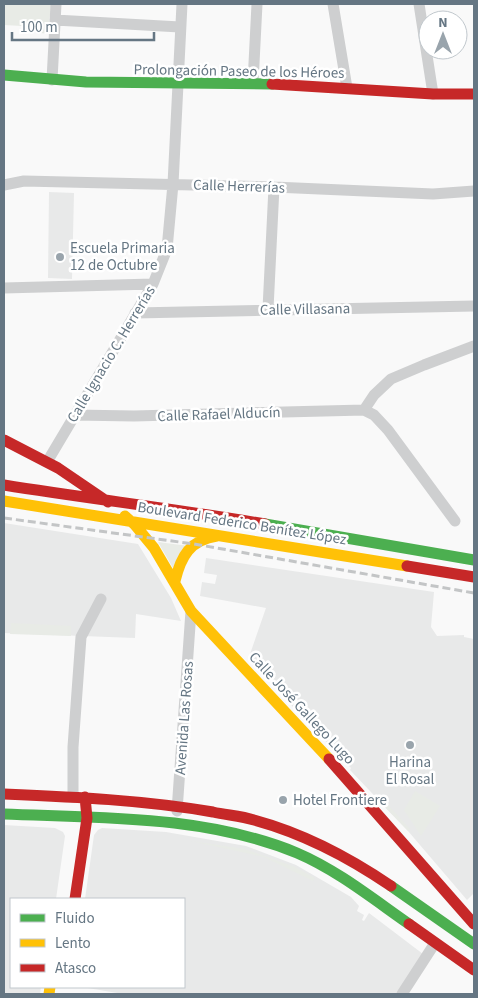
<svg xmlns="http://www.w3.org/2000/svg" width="478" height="998" font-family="'Source Sans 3',sans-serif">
  <rect width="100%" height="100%" fill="#f9f9f9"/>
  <path fill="#e8e9e9" d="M 49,192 L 74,193 L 72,279 L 48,278 Z
    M 4,523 L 138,544 L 171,598 L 181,621 L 136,614 L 135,638 L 4,633 Z
    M 206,558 L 434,592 L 431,627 L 437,636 L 464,635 L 464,637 L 474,639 L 474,893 L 467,900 L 408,831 L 350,770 L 351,768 L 293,707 L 249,657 L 266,608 L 200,596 L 202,582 L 215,584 L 217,575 L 204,573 Z
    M 4,825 L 55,828 L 63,832 L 65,836 L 56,899 L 11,899 L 11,987 L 41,987 L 40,994 L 4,994 Z
    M 102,828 L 166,832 L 246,846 L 296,865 L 351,897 L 359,906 L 357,911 L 364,915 L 362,920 L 364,921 L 369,913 L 423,954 L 397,994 L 123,994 L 82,987 L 184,987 L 184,899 L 85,899 L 94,835 L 98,830 Z"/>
  <path fill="#e8ebe6" d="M 4,4 L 51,4 L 48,34 L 27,31 L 22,26 L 4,25 Z
    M 158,542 L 189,546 L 173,568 Z
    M 11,623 L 71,626 L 71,636 L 10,634 Z
    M 415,791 L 440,806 L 421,836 L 404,810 Z
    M 378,794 L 410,829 L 408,831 L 375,797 Z
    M 191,841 L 245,849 L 295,867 L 315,878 L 313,881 L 264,857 Z"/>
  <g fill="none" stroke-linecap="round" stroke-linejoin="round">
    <path stroke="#cecfd0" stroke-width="11" d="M 333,4 L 347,88
      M 419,4 L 433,94
      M 55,20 L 180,27
      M 52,80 L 56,4
      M 253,83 L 257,4
      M 4,185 L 24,181 L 274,187 L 433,194 L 474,191
      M 4,288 L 153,284
      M 268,309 L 274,187
      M 135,313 L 474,306
      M 364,410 L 374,395 L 391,379 L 424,365 L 474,346
      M 74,415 L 134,416 L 364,410 L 374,415 L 388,430 L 455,521
      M 47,462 L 153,284 L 167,249 L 173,184 L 182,4
      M 73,797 L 73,747 L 81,637 L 101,599
      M 177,811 L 191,611
      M 402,994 L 435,943"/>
    <path stroke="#4caf50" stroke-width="11" d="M 4,75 L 86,82 L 272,84
      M 265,524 L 474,560
      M 4,814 C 101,818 205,815 297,853 C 337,870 373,899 409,924
      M 391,886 L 474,944"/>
    <path stroke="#ffc107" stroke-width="11" d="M 4,501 L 407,566
      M 125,516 L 135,525 L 154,548 L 191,611 L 329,759
      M 175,581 C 181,556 190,540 217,536
      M 49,994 L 50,987"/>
    <path stroke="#c62828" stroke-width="11" d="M 272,84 L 433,94 L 474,94
      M 4,440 L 58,468 L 108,502
      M 4,485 C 91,499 178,509 265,524
      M 407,566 L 474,577
      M 329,759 L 474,924
      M 4,794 C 74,797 144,800 213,812 C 226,815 241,816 254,820 C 302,833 350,858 391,886
      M 75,899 L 87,818 L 85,797
      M 409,924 L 474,970"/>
    <path stroke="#c3c5c6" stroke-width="3" stroke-dasharray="8 4" stroke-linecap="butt" d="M 4,518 L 194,544 L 474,593"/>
  </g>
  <g fill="#99a4ac" stroke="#fff" stroke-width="2">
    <circle cx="60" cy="257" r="5"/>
    <circle cx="410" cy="745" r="5"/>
    <circle cx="283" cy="800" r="5"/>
  </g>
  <g text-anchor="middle" stroke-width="5" stroke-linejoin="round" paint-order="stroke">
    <g font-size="15" fill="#657683" stroke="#fff">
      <text transform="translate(239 71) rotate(1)" y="5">Prolongación Paseo de los Héroes</text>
      <text transform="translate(239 186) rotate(2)" y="5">Calle Herrerías</text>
      <text transform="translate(305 309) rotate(-1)" y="5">Calle Villasana</text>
      <text transform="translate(111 354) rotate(-59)" y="5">Calle Ignacio C. Herrerías</text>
      <text transform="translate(219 414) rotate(-2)" y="5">Calle Rafael Alducín</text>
      <text transform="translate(242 523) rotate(9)" y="5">Boulevard Federico Benítez López</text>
      <text transform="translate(302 708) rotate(47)" y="5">Calle José Gallego Lugo</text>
      <text transform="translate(184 718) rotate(-86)" y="5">Avenida Las Rosas</text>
    </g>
    <g font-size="15" fill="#657683" stroke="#fff" text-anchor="start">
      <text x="70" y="253">Escuela Primaria<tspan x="70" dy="17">12 de Octubre</tspan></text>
      <text x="410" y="767" text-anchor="middle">Harina<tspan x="410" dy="17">El Rosal</tspan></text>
      <text x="293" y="805">Hotel Frontiere</text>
    </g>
  </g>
  <rect width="478" height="998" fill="none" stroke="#657683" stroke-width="10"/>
  <rect x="10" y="898" width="175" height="90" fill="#ffffff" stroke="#c1c8cd"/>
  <rect x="20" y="914" width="25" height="8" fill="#4caf50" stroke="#c1c8cd"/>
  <text x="55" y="923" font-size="15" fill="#657683">Fluido</text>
  <rect x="20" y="939" width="25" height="8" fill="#ffc107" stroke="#c1c8cd"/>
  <text x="55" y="948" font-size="15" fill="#657683">Lento</text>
  <rect x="20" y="964" width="25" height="8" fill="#c62828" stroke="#c1c8cd"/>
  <text x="55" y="973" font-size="15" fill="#657683">Atasco</text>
  <g transform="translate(443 35)"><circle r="24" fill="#ffffff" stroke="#c1c8cd"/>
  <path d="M0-4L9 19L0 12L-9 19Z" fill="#99a4ac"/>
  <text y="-8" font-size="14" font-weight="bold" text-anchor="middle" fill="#657683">N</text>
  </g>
  <path d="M12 32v8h142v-8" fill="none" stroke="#657683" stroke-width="2.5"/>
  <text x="20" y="32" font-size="15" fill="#657683" stroke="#ffffff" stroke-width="4" paint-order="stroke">100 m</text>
</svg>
